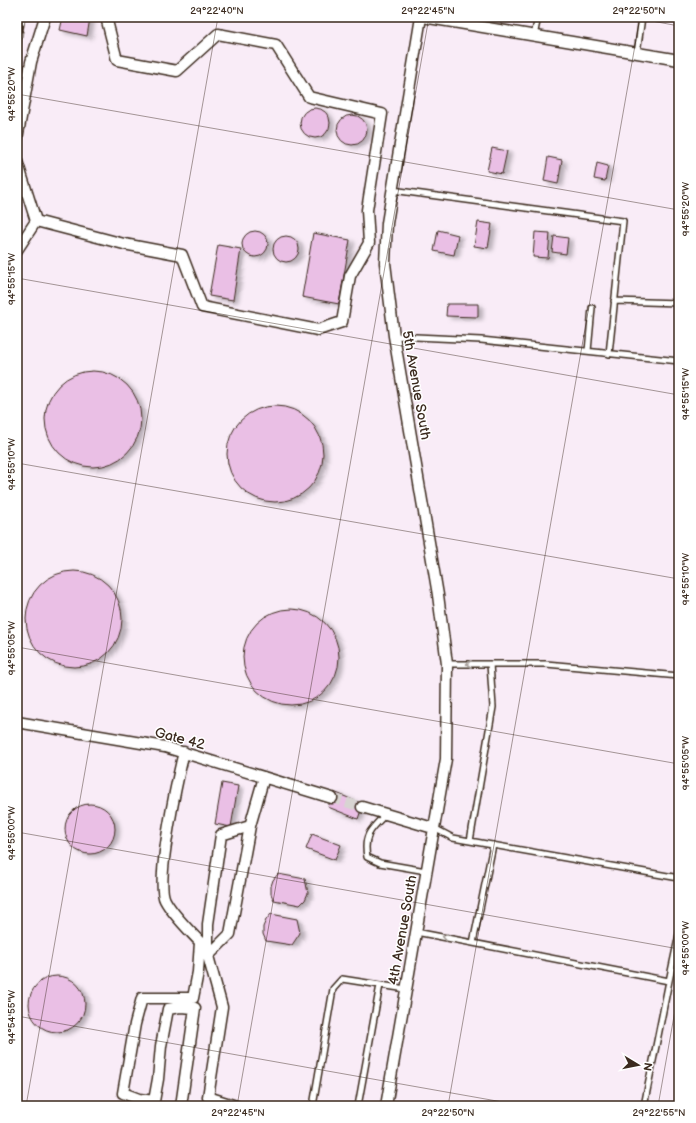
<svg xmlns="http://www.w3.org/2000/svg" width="696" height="1123" font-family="'Balsamiq Sans',sans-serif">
  <defs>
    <filter id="shadow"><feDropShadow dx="4.5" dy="2.5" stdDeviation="2" flood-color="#0004"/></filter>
  </defs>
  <rect width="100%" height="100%" fill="#fff"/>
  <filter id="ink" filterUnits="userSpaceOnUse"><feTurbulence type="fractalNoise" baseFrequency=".025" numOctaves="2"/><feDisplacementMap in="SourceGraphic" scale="8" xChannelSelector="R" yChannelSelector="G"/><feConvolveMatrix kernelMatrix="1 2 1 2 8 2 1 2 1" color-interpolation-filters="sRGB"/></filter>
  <g filter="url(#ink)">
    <path fill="#f9ecf7" d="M 17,17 L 679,17 L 679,1106 L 17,1106 Z"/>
    <path fill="#eabfe5" stroke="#3b2a1e" filter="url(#shadow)" d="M 63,17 L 90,18 L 87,36 L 60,30 Z
      M300 123a15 15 0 1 1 30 0a15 15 0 1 1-30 0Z
      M337 130a15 15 0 1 1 30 0a15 15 0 1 1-30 0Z
      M 492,148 L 507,151 L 502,174 L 487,171 Z
      M 548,157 L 562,160 L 558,184 L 544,181 Z
      M 597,163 L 608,166 L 605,181 L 594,179 Z
      M 478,222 L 492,224 L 488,248 L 474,246 Z
      M 438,230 L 458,235 L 454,255 L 434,251 Z
      M242 244a13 13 0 1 1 26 0a13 13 0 1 1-26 0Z
      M 535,232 L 550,233 L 548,258 L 533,257 Z
      M 313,233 L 350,240 L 339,304 L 302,297 Z
      M 554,236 L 568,238 L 566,254 L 552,252 Z
      M273 249a13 13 0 1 1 26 0a13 13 0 1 1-26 0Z
      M 218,245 L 241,249 L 233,300 L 209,296 Z
      M 447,304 L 478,304 L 478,317 L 446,316 Z
      M45 419a48 48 0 1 1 96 0a48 48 0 1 1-96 0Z
      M227 454a48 48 0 1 1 96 0a48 48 0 1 1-96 0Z
      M26 619a48 48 0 1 1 96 0a48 48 0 1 1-96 0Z
      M243 657a48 48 0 1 1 96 0a48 48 0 1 1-96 0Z
      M 222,783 L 238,786 L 231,827 L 215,824 Z
      M 334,792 L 363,804 L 358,819 L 328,807 Z
      M65 829a25 25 0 1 1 50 0a25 25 0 1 1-50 0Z
      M 312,834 L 341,845 L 335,860 L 306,849 Z
      M 278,874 L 305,879 L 308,893 L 305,900 L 300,905 L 274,900 L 271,894 L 271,886 L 273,880 Z
      M 271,914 L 297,919 L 300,933 L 292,945 L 266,941 L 263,934 L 263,927 L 266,920 Z
      M29 1004a28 28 0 1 1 56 0a28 28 0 1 1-56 0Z"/>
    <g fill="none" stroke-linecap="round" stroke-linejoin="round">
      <path stroke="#d8d4d2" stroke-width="10" stroke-dasharray="10 5" stroke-linecap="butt" d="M 332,798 L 362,807"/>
      <defs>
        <path id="lane" d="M 534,36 L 538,17
          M 637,53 L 642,17
          M 392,190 L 623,221 L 609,354
          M 614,301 L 679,303
          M 394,336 L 481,340 L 679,361
          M 588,351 L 592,308
          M 447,664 L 546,664 L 679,676
          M 386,814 C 371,829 363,835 367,857 L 380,863 L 426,871
          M 434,828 L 453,838 L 679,878
          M 470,841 L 493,707 L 490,664
          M 416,932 L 669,981 L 679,934
          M 473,943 L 493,845
          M 313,1106 L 333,989 L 342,979 L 406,989
          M 358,1106 L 380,985
          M 644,1106 L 669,981"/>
        <path id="street" d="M 423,17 L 679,60
          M 17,139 L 31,62 L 45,17
          M 17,161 L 36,221 L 124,244 L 182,255 L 202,307 L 318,330 L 342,322 L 350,276 L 369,243 L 367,210 L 382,114 L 309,97 L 276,45 L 218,34 L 177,71 L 117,60 L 106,17
          M 17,250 L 36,221
          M 17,722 L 165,747 L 332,798
          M 362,807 L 433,828
          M 208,956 L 230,934 L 250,826
          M 181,1106 L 195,1008 L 180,1007 L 168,1009 L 161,1046 L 158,1079 L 154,1101 L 139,1099 L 123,1093 L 135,1024 L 142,998 L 193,998 L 198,972 L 200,942 C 188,929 173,915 165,900 C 155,881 178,776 184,752
          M 236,1106 L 208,1097 L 222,1007 L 208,956 L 208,924 L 221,835 L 250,826 L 264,777
          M 386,1106 L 446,759 L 447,664 L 438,595 L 394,336 L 385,263 L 387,223 L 421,17"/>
      </defs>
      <use href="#lane" stroke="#3b2a1e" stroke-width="8"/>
      <use href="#street" stroke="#3b2a1e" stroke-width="13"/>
      <use href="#lane" stroke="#fff" stroke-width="5"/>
      <use href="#street" stroke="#fff" stroke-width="10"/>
      <defs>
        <path id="rail" d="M 17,56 L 24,17"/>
      </defs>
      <use href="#rail" stroke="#3b2a1e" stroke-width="4"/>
      <use href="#rail" stroke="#fff" stroke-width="2.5" stroke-dasharray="8" stroke-linecap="butt"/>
    </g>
    <defs><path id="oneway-chevron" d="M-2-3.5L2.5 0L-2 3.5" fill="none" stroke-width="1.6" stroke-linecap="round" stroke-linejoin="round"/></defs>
    <g stroke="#a79f9a">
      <use href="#oneway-chevron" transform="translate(469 664) rotate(180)"/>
      <use href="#oneway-chevron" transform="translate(445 937) rotate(-169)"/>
    </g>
  </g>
  <path fill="none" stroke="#3b2a1e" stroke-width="1" stroke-opacity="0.45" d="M 630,17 L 679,26M 17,94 L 679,210M 17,278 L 679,395M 17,463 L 679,579M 17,647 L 679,764M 17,832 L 679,949M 17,1016 L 525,1106M 26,1106 L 218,17M 237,1106 L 429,17M 448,1106 L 640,17M 658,1106 L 679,988"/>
  <g text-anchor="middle" stroke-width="3" stroke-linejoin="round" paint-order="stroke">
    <g font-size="14" fill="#3b2a1e" stroke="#fff">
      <text transform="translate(417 385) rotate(80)" y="5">5th Avenue South</text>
      <text transform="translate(180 738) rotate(15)" y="5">Gate 42</text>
      <text transform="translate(402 930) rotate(-80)" y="5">4th Avenue South</text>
    </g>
  </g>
  <rect width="696" height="1123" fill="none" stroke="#fff" stroke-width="44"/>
  <g transform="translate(638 1065) rotate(100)" stroke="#ffffff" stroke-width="3" paint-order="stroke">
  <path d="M0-3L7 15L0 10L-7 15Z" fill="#3b2a1e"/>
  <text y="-6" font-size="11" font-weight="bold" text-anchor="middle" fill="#3b2a1e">N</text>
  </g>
  <rect x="22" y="22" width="652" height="1079" fill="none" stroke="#3b2a1e" stroke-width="1.5"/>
  <g font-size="10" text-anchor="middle" fill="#3b2a1e">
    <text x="217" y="14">29°22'40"N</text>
    <text x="428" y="14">29°22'45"N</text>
    <text x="639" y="14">29°22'50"N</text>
    <text transform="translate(11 94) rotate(-90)" y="4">94°55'20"W</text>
    <text transform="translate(685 209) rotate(-90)" y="4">94°55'20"W</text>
    <text transform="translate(11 279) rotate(-90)" y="4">94°55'15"W</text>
    <text transform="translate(685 394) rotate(-90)" y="4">94°55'15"W</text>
    <text transform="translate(11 464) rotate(-90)" y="4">94°55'10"W</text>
    <text transform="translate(685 579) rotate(-90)" y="4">94°55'10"W</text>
    <text transform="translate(11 648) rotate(-90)" y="4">94°55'05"W</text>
    <text transform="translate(685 763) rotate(-90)" y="4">94°55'05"W</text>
    <text transform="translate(11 833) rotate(-90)" y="4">94°55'00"W</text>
    <text transform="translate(685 948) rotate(-90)" y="4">94°55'00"W</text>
    <text transform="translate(11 1017) rotate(-90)" y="4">94°54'55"W</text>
    <text x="238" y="1116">29°22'45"N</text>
    <text x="448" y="1116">29°22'50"N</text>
    <text x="659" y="1116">29°22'55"N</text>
  </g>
</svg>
